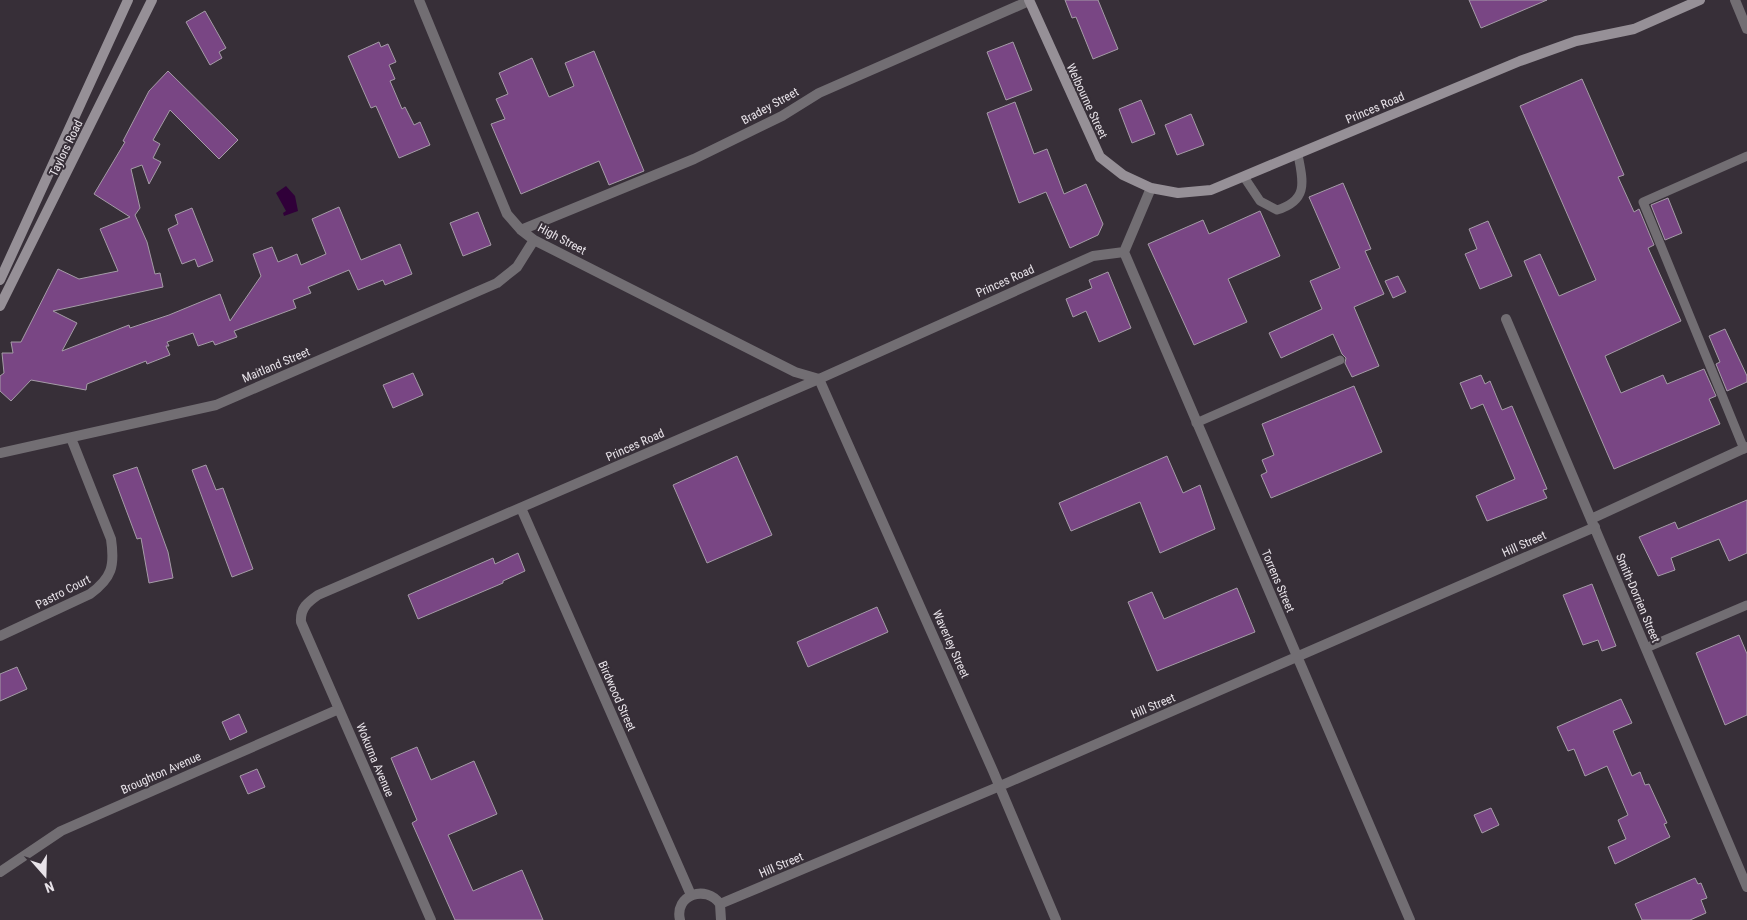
<svg xmlns="http://www.w3.org/2000/svg" width="1747" height="920" font-family="'Roboto Condensed',sans-serif">
  <rect width="100%" height="100%" fill="#372f38"/>
  <path fill="#300039" d="M 286,186 L 295,196 L 298,211 L 284,216 L 283,213 L 286,211 L 276,193 Z"/>
  <path fill="#794684" stroke="#a59ca7" d="M 1065,0 L 1098,0 L 1118,49 L 1093,59 L 1076,17 L 1072,18 Z
    M 1469,0 L 1547,0 L 1481,28 Z
    M 205,11 L 226,48 L 219,52 L 222,58 L 210,65 L 186,22 Z
    M 379,42 L 381,47 L 388,44 L 396,62 L 389,65 L 395,79 L 390,81 L 402,109 L 405,107 L 414,125 L 420,122 L 430,145 L 399,158 L 376,106 L 371,108 L 348,56 Z
    M 1013,42 L 1032,90 L 1006,100 L 987,52 Z
    M 594,51 L 644,171 L 609,185 L 599,161 L 521,194 L 491,124 L 505,119 L 496,99 L 508,94 L 499,73 L 532,58 L 549,97 L 574,86 L 565,63 Z
    M 168,71 L 238,140 L 219,159 L 170,110 L 153,140 L 160,144 L 153,158 L 161,162 L 149,184 L 142,165 L 131,169 L 140,208 L 135,215 L 147,242 L 155,274 L 160,273 L 163,287 L 53,311 L 77,323 L 62,351 L 129,325 L 130,328 L 169,315 L 220,294 L 230,321 L 261,276 L 253,254 L 272,247 L 278,262 L 297,254 L 301,265 L 326,254 L 312,219 L 339,207 L 361,260 L 400,244 L 412,274 L 385,285 L 383,280 L 358,290 L 349,270 L 308,287 L 311,293 L 293,300 L 296,308 L 234,331 L 237,337 L 215,345 L 213,341 L 198,346 L 193,333 L 167,342 L 169,346 L 166,346 L 170,355 L 147,364 L 146,361 L 87,384 L 86,390 L 31,380 L 11,401 L 0,391 L 0,376 L 4,373 L 2,353 L 13,353 L 11,342 L 21,342 L 58,269 L 79,279 L 118,271 L 100,229 L 130,217 L 94,194 L 125,142 L 123,141 L 149,91 Z
    M 1582,79 L 1624,175 L 1618,177 L 1634,212 L 1639,209 L 1654,245 L 1648,248 L 1681,321 L 1605,356 L 1621,393 L 1663,375 L 1667,384 L 1704,369 L 1716,396 L 1709,399 L 1720,424 L 1614,469 L 1524,261 L 1540,254 L 1559,296 L 1596,280 L 1520,106 Z
    M 1141,100 L 1155,134 L 1132,143 L 1119,109 Z
    M 1015,102 L 1034,154 L 1047,149 L 1064,194 L 1086,184 L 1103,224 L 1098,235 L 1070,248 L 1046,192 L 1019,203 L 987,113 Z
    M 1191,114 L 1204,145 L 1177,155 L 1165,125 Z
    M 1343,183 L 1371,249 L 1365,251 L 1384,294 L 1354,307 L 1379,366 L 1352,377 L 1345,363 L 1346,358 L 1342,354 L 1333,334 L 1281,358 L 1269,333 L 1322,309 L 1310,281 L 1340,268 L 1309,197 Z
    M 1668,198 L 1682,233 L 1665,240 L 1651,205 Z
    M 192,208 L 213,261 L 198,267 L 195,259 L 182,264 L 168,229 L 178,224 L 175,215 Z
    M 1260,211 L 1280,256 L 1228,279 L 1247,322 L 1194,345 L 1148,244 L 1203,220 L 1209,234 Z
    M 478,212 L 491,245 L 463,256 L 450,223 Z
    M 1488,221 L 1512,276 L 1480,289 L 1465,254 L 1477,249 L 1469,229 Z
    M 1108,272 L 1131,328 L 1099,342 L 1086,311 L 1073,317 L 1066,299 L 1092,288 L 1089,280 Z
    M 1398,276 L 1406,292 L 1393,298 L 1385,281 Z
    M 1725,329 L 1747,376 L 1747,382 L 1727,391 L 1716,364 L 1720,362 L 1709,336 Z
    M 413,373 L 423,395 L 393,408 L 383,385 Z
    M 1481,375 L 1485,384 L 1490,381 L 1502,410 L 1512,406 L 1547,489 L 1543,490 L 1547,498 L 1487,521 L 1476,496 L 1515,479 L 1483,404 L 1471,409 L 1460,383 Z
    M 1354,386 L 1382,452 L 1271,498 L 1261,475 L 1267,472 L 1262,460 L 1274,455 L 1262,424 Z
    M 737,456 L 772,535 L 707,563 L 673,485 Z
    M 1167,456 L 1183,493 L 1200,485 L 1215,529 L 1160,553 L 1140,502 L 1071,531 L 1059,503 Z
    M 206,465 L 216,490 L 223,488 L 253,569 L 232,577 L 192,470 Z
    M 137,467 L 168,552 L 173,578 L 149,583 L 141,538 L 137,539 L 113,475 Z
    M 1747,500 L 1747,553 L 1729,561 L 1719,539 L 1671,558 L 1675,570 L 1658,576 L 1639,537 L 1675,522 L 1678,529 Z
    M 518,553 L 525,571 L 503,581 L 503,583 L 418,619 L 408,595 L 493,558 L 495,564 Z
    M 1592,584 L 1616,646 L 1602,651 L 1598,640 L 1583,645 L 1563,595 Z
    M 1237,588 L 1255,632 L 1157,671 L 1128,602 L 1152,592 L 1164,619 Z
    M 877,607 L 888,632 L 808,667 L 797,642 Z
    M 1739,635 L 1747,654 L 1747,715 L 1725,725 L 1696,653 Z
    M 17,667 L 27,689 L 0,701 L 0,674 Z
    M 1621,699 L 1632,723 L 1613,731 L 1632,776 L 1640,772 L 1645,785 L 1649,784 L 1667,823 L 1664,824 L 1670,837 L 1615,864 L 1608,847 L 1626,839 L 1618,820 L 1628,815 L 1607,766 L 1585,776 L 1574,749 L 1568,751 L 1557,727 Z
    M 239,714 L 247,732 L 230,740 L 222,722 Z
    M 417,747 L 431,780 L 474,761 L 497,814 L 448,835 L 473,891 L 522,870 L 543,920 L 455,920 L 412,823 L 417,820 L 391,758 Z
    M 257,769 L 265,787 L 248,794 L 240,776 Z
    M 1491,808 L 1499,825 L 1482,833 L 1474,815 Z
    M 1695,878 L 1698,884 L 1701,883 L 1707,898 L 1701,900 L 1706,913 L 1690,920 L 1642,920 L 1635,904 Z"/>
  <g fill="none" stroke-linecap="round" stroke-linejoin="round">
    <path stroke="#726e73" stroke-width="9" d="M 1244,177 L 1260,201 L 1277,210 C 1309,200 1303,181 1298,155
      M 1196,423 L 1340,360
      M 1744,449 L 1643,202 L 1747,156
      M 1646,648 L 1747,605"/>
    <path stroke="#726e73" stroke-width="10" d="M 419,0 L 507,214 L 521,230 L 534,240 L 795,372 L 819,379 L 993,771 L 1056,920
      M 1735,0 L 1747,29
      M 521,230 L 694,159 L 782,116 L 819,93 L 1029,1
      M 1124,252 L 1410,920
      M 1506,319 L 1747,887
      M 0,453 L 216,405 L 497,283 L 517,267 L 534,240
      M 521,508 L 691,895
      M 1591,519 L 1747,447
      M 0,636 L 90,594 C 112,578 115,566 111,539 L 71,438
      M 0,872 L 61,831 L 339,709
      M 720,904 L 1000,786 L 1595,527
      M 431,920 L 301,622 C 300,608 308,602 318,595 L 819,379 L 1093,256 L 1124,252 L 1151,188
      M 680,920 C 674,895 706,884 720,904 L 721,920"/>
    <path stroke="#969097" stroke-width="10" d="M 1029,0 L 1100,157 L 1123,175 L 1151,188 L 1178,193 L 1211,190 L 1520,61 L 1576,41 L 1634,29 L 1700,0
      M 0,280 L 128,0
      M 0,306 L 152,0"/>
  </g>
  <g text-anchor="middle" stroke-width="4" stroke-linejoin="round" paint-order="stroke">
    <g font-size="12" fill="#e8e3e9" stroke="#372f38">
      <text transform="translate(1087 101) rotate(65)" y="4">Welbourne Street</text>
      <text transform="translate(770 106) rotate(-29)" y="4">Bradey Street</text>
      <text transform="translate(1375 108) rotate(-23)" y="4">Princes Road</text>
      <text transform="translate(66 148) rotate(-64)" y="4">Taylors Road</text>
      <text transform="translate(562 239) rotate(28)" y="4">High Street</text>
      <text transform="translate(1005 281) rotate(-24)" y="4">Princes Road</text>
      <text transform="translate(276 365) rotate(-23)" y="4">Maitland Street</text>
      <text transform="translate(635 445) rotate(-24)" y="4">Princes Road</text>
      <text transform="translate(1524 544) rotate(-24)" y="4">Hill Street</text>
      <text transform="translate(1278 581) rotate(67)" y="4">Torrens Street</text>
      <text transform="translate(63 592) rotate(-27)" y="4">Pastro Court</text>
      <text transform="translate(1638 598) rotate(67)" y="4">Smith-Dorrien Street</text>
      <text transform="translate(951 644) rotate(66)" y="4">Waverley Street</text>
      <text transform="translate(617 696) rotate(66)" y="4">Birdwood Street</text>
      <text transform="translate(1153 706) rotate(-23)" y="4">Hill Street</text>
      <text transform="translate(375 760) rotate(67)" y="4">Wokurna Avenue</text>
      <text transform="translate(161 773) rotate(-24)" y="4">Broughton Avenue</text>
      <text transform="translate(781 865) rotate(-23)" y="4">Hill Street</text>
    </g>
  </g>
  <g transform="translate(45 875) rotate(160)" stroke="#372f38" stroke-width="4" paint-order="stroke">
  <path d="M0-4L9 19L0 12L-9 19Z" fill="#e8e3e9"/>
  <text y="-8" font-size="14" font-weight="bold" text-anchor="middle" fill="#e8e3e9">N</text>
  </g>
</svg>
